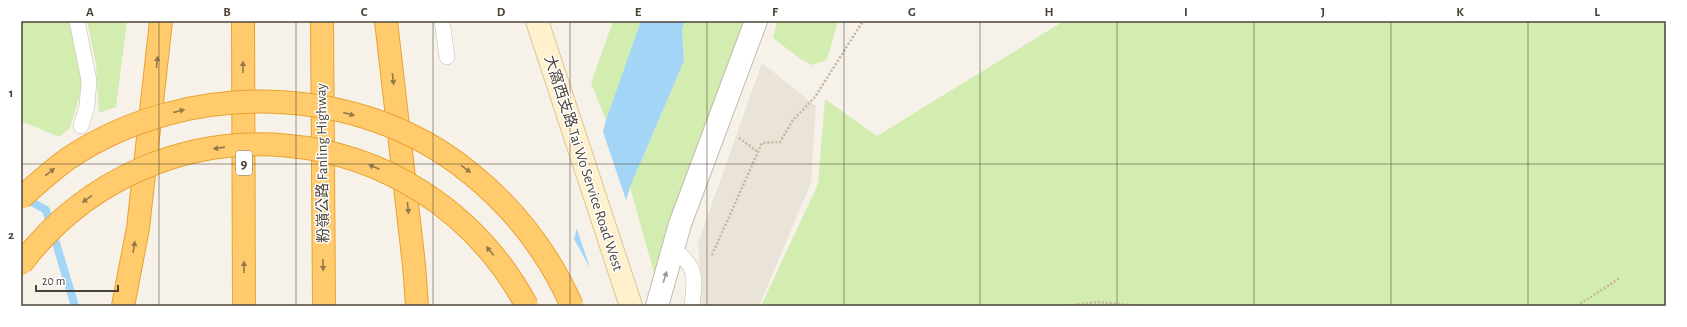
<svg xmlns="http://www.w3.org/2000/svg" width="1687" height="327" font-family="'Alegreya Sans','Noto Sans TC',sans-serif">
  <rect width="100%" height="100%" fill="#f6f2ea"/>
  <path fill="#eae4d8" d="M 762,63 L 816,106 L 811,183 L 759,306 L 699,306 L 701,292 L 698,243 Z"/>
  <path fill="#d3edb1" d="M 21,21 L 72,21 L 84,81 L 70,128 L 59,137 L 21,121 Z
    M 87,21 L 127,21 L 116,107 L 99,113 L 96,64 Z
    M 613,21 L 643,21 L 606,120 L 591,83 Z
    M 685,21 L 748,21 L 654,273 L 630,187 L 684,61 L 682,29 Z
    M 777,21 L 838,21 L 827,60 L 812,65 L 799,58 L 773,38 Z
    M 1064,21 L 1666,21 L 1666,306 L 761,306 L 818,184 L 825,99 L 877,136 Z"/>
  <path fill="#a3d6f6" d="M 641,21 L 685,21 L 682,29 L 684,61 L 630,187 L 595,306 L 556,306 L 606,120 Z"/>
  <path fill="#f6f2ea" d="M 602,129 L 627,203 L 597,306 L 554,306 L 573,237 L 590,268 L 576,226 Z"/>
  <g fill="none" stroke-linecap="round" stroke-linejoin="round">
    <path stroke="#a3d6f6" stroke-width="8" d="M 23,197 L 46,210 L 75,306"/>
    <defs>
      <path id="lane" d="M 77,21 L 89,81 L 87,106 L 81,126
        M 442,21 L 447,57
        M 674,249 C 698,269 695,276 692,306"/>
      <path id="street" d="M 657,306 L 680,224 L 756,21"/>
      <path id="secondary" d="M 537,21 L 631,306"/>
      <path id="highway" d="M 243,21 L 244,306
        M 322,21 L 324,306
        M 386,21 L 414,265 L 417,306
        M 123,306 L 138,228 L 161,21"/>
    </defs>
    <use href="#lane" stroke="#c3baac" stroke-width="16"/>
    <use href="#street" stroke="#c3baac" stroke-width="24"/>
    <use href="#secondary" stroke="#d9c797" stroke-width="24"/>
    <use href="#highway" stroke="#e9a232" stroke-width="24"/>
    <path stroke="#c5b69c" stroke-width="2.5" stroke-dasharray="2 2" stroke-linecap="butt" d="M 739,138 L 758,152
      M 712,255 L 762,143 L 780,142 L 793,120 L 815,97 L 863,21
      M 1066,306 L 1098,302 L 1140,306
      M 1577,306 L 1620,278"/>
    <use href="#lane" stroke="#fff" stroke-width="15"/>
    <use href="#street" stroke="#fff" stroke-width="22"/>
    <use href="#secondary" stroke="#fff1cb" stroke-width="22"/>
    <use href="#highway" stroke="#ffcb6c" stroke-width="22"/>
    <defs>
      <path id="highway-bridge" d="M 21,198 C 37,184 52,170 69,158 C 188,79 359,82 470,173 C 515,209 549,254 572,306
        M 21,264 C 156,87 422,111 527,306"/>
    </defs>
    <use href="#highway-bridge" stroke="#e9a232" stroke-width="24" stroke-linecap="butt"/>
    <use href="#highway-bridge" stroke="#ffcb6c" stroke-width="22"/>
  </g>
  <defs><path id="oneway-solid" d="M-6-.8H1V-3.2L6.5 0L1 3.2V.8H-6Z"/></defs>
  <g fill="#93794c">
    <use href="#oneway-solid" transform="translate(157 62) rotate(-84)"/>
    <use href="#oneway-solid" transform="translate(243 67) rotate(-90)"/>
    <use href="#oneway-solid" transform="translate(393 79) rotate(83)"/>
    <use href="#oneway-solid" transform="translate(179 111) rotate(-15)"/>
    <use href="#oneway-solid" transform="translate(349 114) rotate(15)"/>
    <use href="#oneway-solid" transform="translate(219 148) rotate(172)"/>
    <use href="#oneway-solid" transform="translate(374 167) rotate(-157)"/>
    <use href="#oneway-solid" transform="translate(466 169) rotate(36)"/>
    <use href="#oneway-solid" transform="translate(50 172) rotate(-37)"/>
    <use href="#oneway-solid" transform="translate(87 199) rotate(145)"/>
    <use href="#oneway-solid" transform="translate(408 208) rotate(83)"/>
    <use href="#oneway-solid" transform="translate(134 247) rotate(-80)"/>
    <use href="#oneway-solid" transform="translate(490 251) rotate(-130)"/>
    <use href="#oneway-solid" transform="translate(323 265) rotate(89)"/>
    <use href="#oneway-solid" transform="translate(244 267) rotate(-90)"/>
  </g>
  <use fill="#9c9891" href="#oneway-solid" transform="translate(665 277) rotate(-73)"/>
  <path fill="none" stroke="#4b4337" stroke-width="1" stroke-opacity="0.55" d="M 159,21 L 159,306M 296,21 L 296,306M 433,21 L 433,306M 570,21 L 570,306M 707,21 L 707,306M 844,21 L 844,306M 980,21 L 980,306M 1117,21 L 1117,306M 1254,21 L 1254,306M 1391,21 L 1391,306M 1528,21 L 1528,306M 21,164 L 1666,164"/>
  <g text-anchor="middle" stroke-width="3" stroke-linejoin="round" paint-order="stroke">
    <rect fill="#fff" stroke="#817b73" stroke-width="1" x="236" y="151" width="16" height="24" rx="3"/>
    <g font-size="14" font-weight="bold" fill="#4b4337">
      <text x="244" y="168">9</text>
    </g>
    <g font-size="15" fill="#4b4337" stroke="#fff">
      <text transform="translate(322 163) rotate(-91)" y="5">粉嶺公路 Fanling Highway</text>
      <text transform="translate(584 163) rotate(72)" y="5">大窩西支路 Tai Wo Service Road West</text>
    </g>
  </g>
  <rect width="1687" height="327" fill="none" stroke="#ffffff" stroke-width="44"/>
  <path d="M36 285v6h82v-6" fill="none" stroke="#4b4337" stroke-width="2"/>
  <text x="42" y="285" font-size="12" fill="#4b4337" stroke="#ffffff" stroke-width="3" paint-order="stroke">20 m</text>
  <rect x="22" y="22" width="1643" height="283" fill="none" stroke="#4b4337" stroke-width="1.5"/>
  <g font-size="13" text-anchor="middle" font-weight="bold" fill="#4b4337">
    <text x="90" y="16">A</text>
    <text x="227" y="16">B</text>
    <text x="364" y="16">C</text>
    <text x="501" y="16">D</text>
    <text x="638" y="16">E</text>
    <text x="775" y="16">F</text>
    <text x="912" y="16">G</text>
    <text x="1049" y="16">H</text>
    <text x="1186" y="16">I</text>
    <text x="1323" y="16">J</text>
    <text x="1460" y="16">K</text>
    <text x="1597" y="16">L</text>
    <text x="11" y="97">1</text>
    <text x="11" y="239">2</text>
  </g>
</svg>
